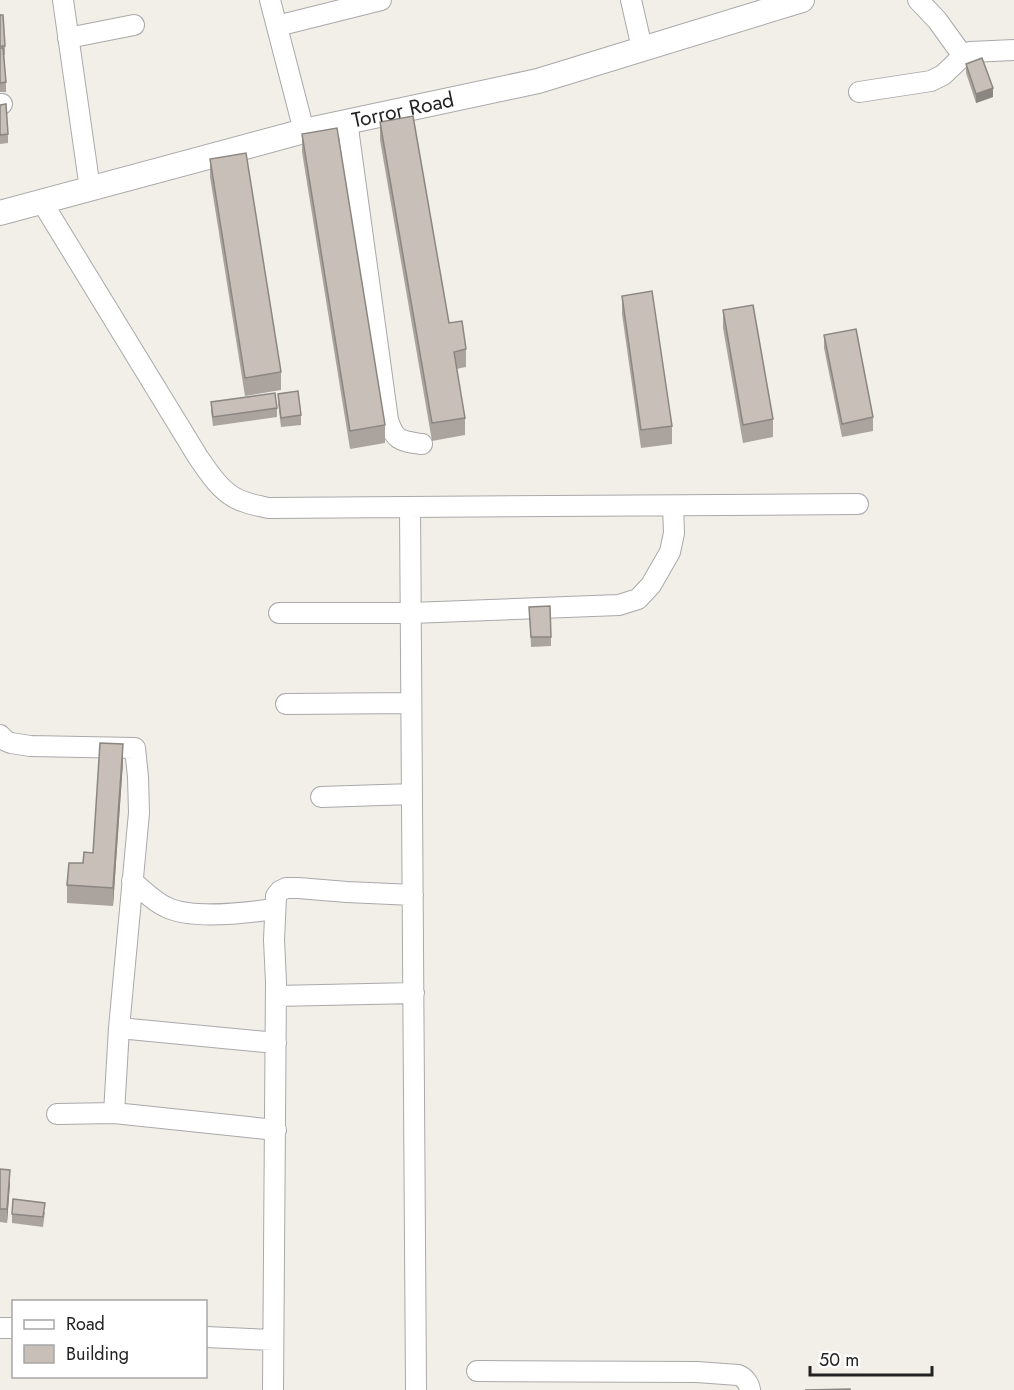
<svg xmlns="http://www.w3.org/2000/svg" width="1014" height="1390" font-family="Jost,sans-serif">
  <rect width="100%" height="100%" fill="#f2efe9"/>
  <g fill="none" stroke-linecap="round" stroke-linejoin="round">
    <defs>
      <path id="minor" d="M 63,0 L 90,189
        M 270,0 L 304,131
        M 631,0 L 642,48
        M 918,0 L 937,20 L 963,56
        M 277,26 L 381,0
        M 68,38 L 134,25
        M 859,92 L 931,81 L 943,75 L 963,56 L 970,52 L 1014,50
        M 0,104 L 2,104
        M 347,121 L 388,420 C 395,442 402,441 422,444
        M 42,202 L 198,457 C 210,474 223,496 245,502 C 252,505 261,506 268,508 L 858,504
        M 410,507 L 416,1390
        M 279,613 L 411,613 L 619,605 L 638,599 L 651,585 L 670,552 L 674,533 L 673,506
        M 286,704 L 411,703
        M 0,735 L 6,741 L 11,743 L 30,746 L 135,748 L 138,777 L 139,813 L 119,1028 L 114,1113 L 57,1114
        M 321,797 L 412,794
        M 132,881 C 143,890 153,901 166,907 C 192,920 246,913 275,909
        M 276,996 L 414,993
        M 119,1028 L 276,1043
        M 114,1113 L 276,1130
        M 0,1328 L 14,1328
        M 206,1337 L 273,1340
        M 477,1371 L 697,1372 L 738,1375 C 744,1377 749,1383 750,1390
        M 273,1390 L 276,982 L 274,940 L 276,896 L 280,891 L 286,888 L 298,888 L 347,892 L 413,895"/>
      <g id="tertiary">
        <path id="s1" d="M 0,213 L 304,131 L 538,81 L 802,0"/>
      </g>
    </defs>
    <use href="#minor" stroke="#a9a9a9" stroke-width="22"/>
    <use href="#tertiary" stroke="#a9a9a9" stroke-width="26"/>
    <use href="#minor" stroke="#fff" stroke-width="20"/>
    <use href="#tertiary" stroke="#fff" stroke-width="24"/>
  </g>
  <path fill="#aba49e" d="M 0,15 L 5,46 L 5,55 L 4,55 L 6,82 L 6,92 L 0,92 Z
    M 966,64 L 993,97 L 976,103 L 966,73 Z
    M 0,105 L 8,134 L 8,143 L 0,144 Z
    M 380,122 L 449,323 L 466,349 L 466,367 L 456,369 L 465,418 L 465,435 L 432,441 L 380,140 Z
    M 302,134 L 385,425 L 385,443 L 350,449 L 302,152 Z
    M 210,159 L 281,372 L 281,390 L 245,396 L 210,177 Z
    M 622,296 L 672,426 L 672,444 L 641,448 L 622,314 Z
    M 723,310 L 773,419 L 773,437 L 743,443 L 723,328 Z
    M 824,335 L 873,417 L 873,431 L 842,437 L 824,348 Z
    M 278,394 L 301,415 L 301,425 L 281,427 L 278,403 Z
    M 211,402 L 277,408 L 277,417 L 213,426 L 211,411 Z
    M 529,607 L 551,637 L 551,646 L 531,647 Z
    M 123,762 L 113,906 L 67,903 L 67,885 L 83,863 L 93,853 Z
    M 0,1169 L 10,1183 L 7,1223 L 0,1222 Z
    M 45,1212 L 43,1227 L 12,1223 L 12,1214 Z"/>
  <path fill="#8b8681" d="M 993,88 L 993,97 L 976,103 L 976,94 Z
    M 123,744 L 123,762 L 113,906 L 113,888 Z
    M 10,1170 L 10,1183 L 7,1223 L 7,1209 Z"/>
  <path fill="#c7bfb8" stroke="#8b8681" stroke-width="1.5" d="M 0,15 L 3,15 L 5,46 L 0,46 Z
    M 0,48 L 3,48 L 6,82 L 0,83 Z
    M 982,58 L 993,88 L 976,94 L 966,64 Z
    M 6,104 L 8,134 L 0,135 L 0,105 Z
    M 413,116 L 449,323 L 462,321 L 466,349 L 454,352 L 465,418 L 432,423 L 380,122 Z
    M 337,128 L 385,425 L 350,431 L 302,134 Z
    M 246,153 L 281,372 L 245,378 L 210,159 Z
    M 652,291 L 672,426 L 641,430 L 622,296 Z
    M 753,305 L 773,419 L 743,425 L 723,310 Z
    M 856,329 L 873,417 L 842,424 L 824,335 Z
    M 298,391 L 301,415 L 281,418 L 278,394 Z
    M 275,393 L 277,408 L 213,417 L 211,402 Z
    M 550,606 L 551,637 L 531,637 L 529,607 Z
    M 100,743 L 123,744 L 113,888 L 67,885 L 69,863 L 83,863 L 84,852 L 93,853 Z
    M 0,1169 L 10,1170 L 7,1209 L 0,1209 Z
    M 13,1199 L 45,1203 L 43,1217 L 12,1214 Z
    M 850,1389 L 850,1390 L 805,1390 Z"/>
  <g text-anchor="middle" stroke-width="4.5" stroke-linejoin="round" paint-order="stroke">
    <g font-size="21" fill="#222" stroke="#fff">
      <text dy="7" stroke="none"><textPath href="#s1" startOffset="416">Torror Road</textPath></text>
    </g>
  </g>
  <rect x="12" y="1300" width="195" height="78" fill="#ffffff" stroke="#a7a7a7" stroke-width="1.5"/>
  <rect x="24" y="1320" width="30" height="9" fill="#ffffff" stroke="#a7a7a7" stroke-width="1.5"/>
  <text x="66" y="1330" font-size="18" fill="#222222">Road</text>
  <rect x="24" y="1345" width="30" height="18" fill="#c7bfb8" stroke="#a7a7a7" stroke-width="1.5"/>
  <text x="66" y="1360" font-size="18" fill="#222222">Building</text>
  <path d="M810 1366v9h122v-9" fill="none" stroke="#222222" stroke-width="3"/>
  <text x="819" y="1366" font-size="18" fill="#222222" stroke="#ffffff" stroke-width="4.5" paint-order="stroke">50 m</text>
</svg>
